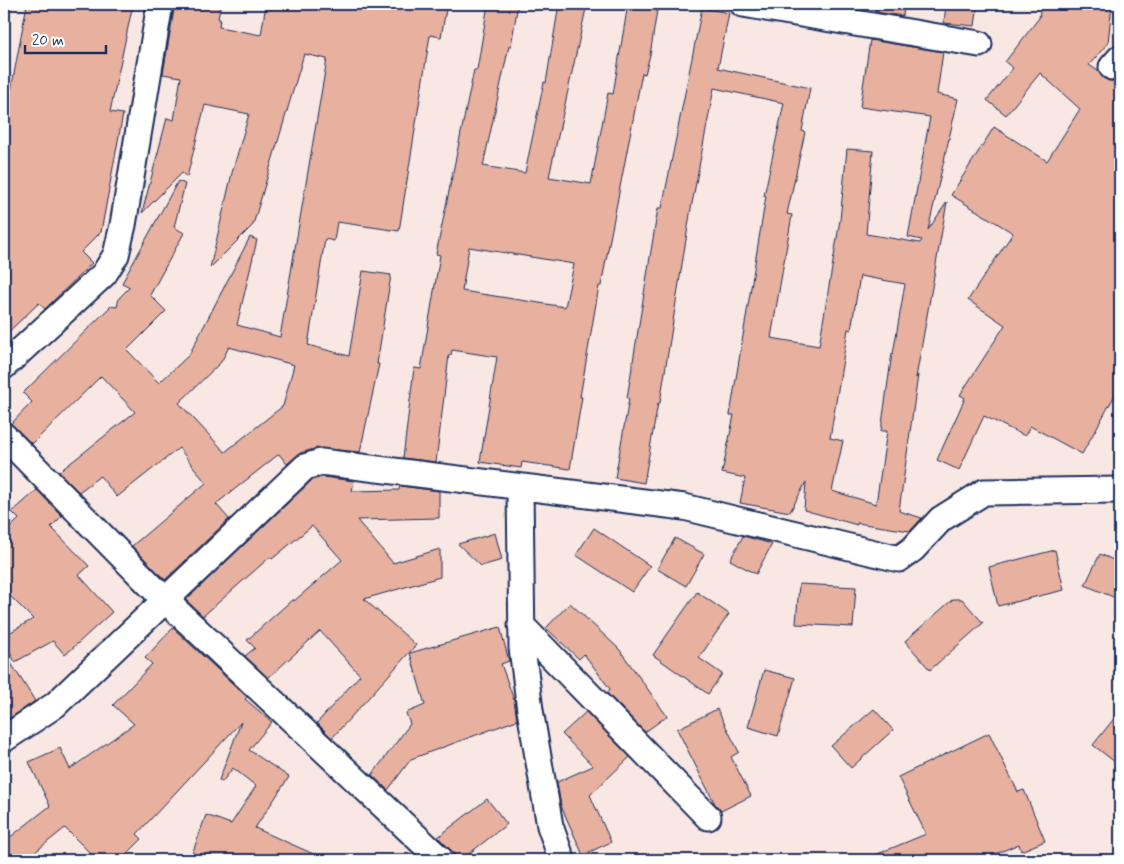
<svg xmlns="http://www.w3.org/2000/svg" width="1124" height="864" font-family="Mynerve,sans-serif">
  <rect width="100%" height="100%" fill="#f8e7e2"/>
  <filter id="ink" filterUnits="userSpaceOnUse"><feTurbulence type="fractalNoise" baseFrequency=".02" numOctaves="2"/><feDisplacementMap in="SourceGraphic" scale="10" xChannelSelector="R" yChannelSelector="G"/><feConvolveMatrix kernelMatrix="1 2 1 2 8 2 1 2 1" color-interpolation-filters="sRGB"/></filter>
  <g filter="url(#ink)">
    <path fill="#e8b09e" stroke="#1b2f5e" fill-rule="evenodd" d="M 27,4 L 133,4 L 110,112 L 123,114 L 101,232 L 81,252 L 92,263 L 45,309 L 39,303 L 4,336 L 4,159 L 9,90 L 11,90 Z
      M 175,4 L 221,4 L 218,18 L 220,19 L 219,27 L 261,35 L 266,4 L 447,4 L 441,37 L 430,35 L 399,231 L 337,222 L 334,241 L 325,239 L 308,345 L 349,356 L 363,271 L 391,275 L 377,364 L 379,364 L 360,452 L 317,448 L 300,453 L 287,464 L 279,454 L 216,504 L 229,519 L 165,580 L 132,546 L 206,483 L 179,448 L 117,497 L 100,476 L 79,492 L 59,472 L 135,412 L 101,376 L 32,444 L 11,424 L 32,402 L 23,393 L 111,306 L 117,307 L 119,298 L 130,287 L 122,283 L 178,181 L 185,184 L 174,227 L 184,233 L 150,295 L 166,311 L 127,350 L 159,383 L 189,355 L 250,237 L 257,240 L 237,325 L 280,337 L 327,59 L 304,54 L 253,225 L 210,268 L 232,173 L 249,114 L 205,105 L 187,177 L 182,173 L 142,213 L 167,118 L 174,120 L 181,77 L 163,74 ZM 229,347 L 294,365 L 283,406 L 225,452 L 179,403 L 221,362 Z
      M 488,4 L 518,4 L 511,46 L 509,46 L 483,166 L 525,173 L 544,82 L 546,83 L 559,4 L 587,4 L 549,177 L 591,184 L 608,93 L 613,94 L 628,4 L 658,4 L 650,55 L 645,74 L 642,73 L 601,286 L 599,286 L 580,397 L 582,397 L 570,469 L 522,462 L 521,468 L 480,462 L 497,357 L 452,350 L 451,355 L 449,355 L 436,462 L 403,458 L 414,368 L 421,369 L 440,255 L 436,254 L 474,70 L 477,70 ZM 469,247 L 574,264 L 565,307 L 462,291 Z
      M 876,4 L 904,4 L 903,16 L 875,12 Z
      M 946,4 L 978,4 L 975,26 L 944,23 Z
      M 1041,4 L 1112,4 L 1108,43 L 1089,65 L 1098,71 L 1103,78 L 1109,81 L 1114,81 L 1120,85 L 1120,386 L 1082,454 L 1030,426 L 1025,436 L 984,416 L 959,470 L 937,460 L 965,398 L 960,395 L 1005,325 L 968,300 L 1013,233 L 951,195 L 994,127 L 1047,161 L 1080,109 L 1040,73 L 1006,115 L 987,100 L 1013,68 L 1005,62 L 1039,18 Z
      M 702,8 L 729,13 L 718,68 L 810,88 L 802,131 L 805,132 L 787,214 L 792,215 L 771,338 L 819,346 L 840,220 L 847,149 L 873,151 L 866,234 L 920,243 L 922,240 L 908,237 L 930,117 L 860,107 L 870,40 L 943,52 L 937,94 L 958,99 L 928,230 L 947,202 L 916,378 L 918,375 L 899,511 L 922,518 L 910,531 L 857,523 L 857,525 L 804,510 L 806,482 L 790,512 L 740,503 L 745,478 L 722,473 L 734,415 L 730,415 L 766,196 L 764,196 L 784,103 L 714,88 L 690,214 L 660,403 L 658,403 L 644,483 L 615,478 L 629,399 L 627,398 L 658,208 L 662,208 ZM 860,276 L 905,284 L 893,354 L 892,353 L 881,431 L 887,431 L 876,504 L 832,491 L 843,441 L 830,438 L 848,329 L 851,330 Z
      M 322,477 L 354,481 L 352,491 L 399,490 L 400,486 L 439,491 L 439,518 L 357,520 L 393,563 L 440,549 L 440,577 L 364,599 L 416,645 L 332,738 L 317,723 L 360,675 L 320,631 L 268,678 L 245,656 L 255,648 L 247,640 L 293,599 L 294,601 L 342,560 L 312,526 L 272,559 L 270,557 L 203,616 L 186,600 L 312,480 Z
      M 37,490 L 62,516 L 51,527 L 89,566 L 79,575 L 112,612 L 65,655 L 53,641 L 15,662 L 4,641 L 4,636 L 33,619 L 4,590 L 4,534 L 19,519 L 12,512 Z
      M 594,528 L 650,566 L 632,592 L 576,555 Z
      M 495,533 L 502,560 L 481,566 L 458,544 Z
      M 743,536 L 772,544 L 756,574 L 730,560 Z
      M 675,538 L 704,554 L 686,586 L 657,569 Z
      M 1055,550 L 1064,590 L 998,606 L 989,567 Z
      M 1100,554 L 1120,563 L 1120,600 L 1085,585 Z
      M 799,584 L 856,587 L 853,627 L 796,624 Z
      M 697,592 L 729,614 L 699,658 L 722,674 L 708,694 L 653,655 Z
      M 953,599 L 962,599 L 983,623 L 930,670 L 905,641 Z
      M 570,603 L 619,649 L 667,716 L 645,732 L 607,693 L 610,689 L 584,654 L 579,659 L 546,628 Z
      M 500,627 L 509,661 L 501,664 L 514,700 L 517,720 L 411,759 L 388,790 L 372,775 L 410,724 L 406,713 L 425,705 L 410,653 Z
      M 173,628 L 247,697 L 245,699 L 272,722 L 249,750 L 289,777 L 255,828 L 327,860 L 190,860 L 206,815 L 231,824 L 256,786 L 233,768 L 222,782 L 219,780 L 241,722 L 137,834 L 142,839 L 121,860 L 97,860 L 65,828 L 25,860 L 4,860 L 4,842 L 50,806 L 29,762 L 60,748 L 70,769 L 134,724 L 113,705 L 152,664 L 145,658 Z
      M 4,652 L 35,701 L 4,722 Z
      M 764,670 L 795,678 L 778,736 L 748,727 Z
      M 717,709 L 739,752 L 731,757 L 751,796 L 721,811 L 715,804 L 677,729 Z
      M 874,709 L 893,730 L 851,768 L 831,746 Z
      M 1120,711 L 1120,766 L 1093,745 Z
      M 586,712 L 630,757 L 590,795 L 611,842 L 583,855 L 561,806 L 557,782 L 593,766 L 562,734 Z
      M 989,733 L 1018,792 L 1024,790 L 1045,841 L 1021,851 L 1019,844 L 981,860 L 863,860 L 926,834 L 898,777 Z
      M 487,799 L 507,824 L 461,860 L 455,860 L 455,855 L 451,850 L 438,837 Z"/>
    <g fill="none" stroke-linecap="round" stroke-linejoin="round">
      <defs>
        <path id="minor" d="M 743,4 L 979,44
          M 1112,67 L 1120,58
          M 4,366 L 104,274 L 116,255 L 123,225 L 160,4
          M 4,436 L 165,600 L 441,860
          M 520,487 L 522,648 L 530,710 L 550,826 L 562,860
          M 521,625 L 708,817
          M 4,739 L 55,705 L 305,467 L 321,462 L 684,507 L 899,559 L 913,549 L 941,519 L 984,492 L 1120,490"/>
      </defs>
      <use href="#minor" stroke="#1b2f5e" stroke-width="29"/>
      <use href="#minor" stroke="#fff" stroke-width="25"/>
    </g>
  </g>
  <rect width="1124" height="864" fill="none" stroke="#fff" stroke-width="20"/>
  <rect x="10" y="10" width="1104" height="844" fill="none" stroke="#1b2f5e" stroke-width="2" filter="url(#ink)"/>
  <path d="M25 45v8h81v-8" fill="none" stroke="#1b2f5e" stroke-width="2.5"/>
  <text x="32" y="45" font-size="15" fill="#1b2f5e" stroke="#ffffff" stroke-width="4" paint-order="stroke">20 m</text>
</svg>
